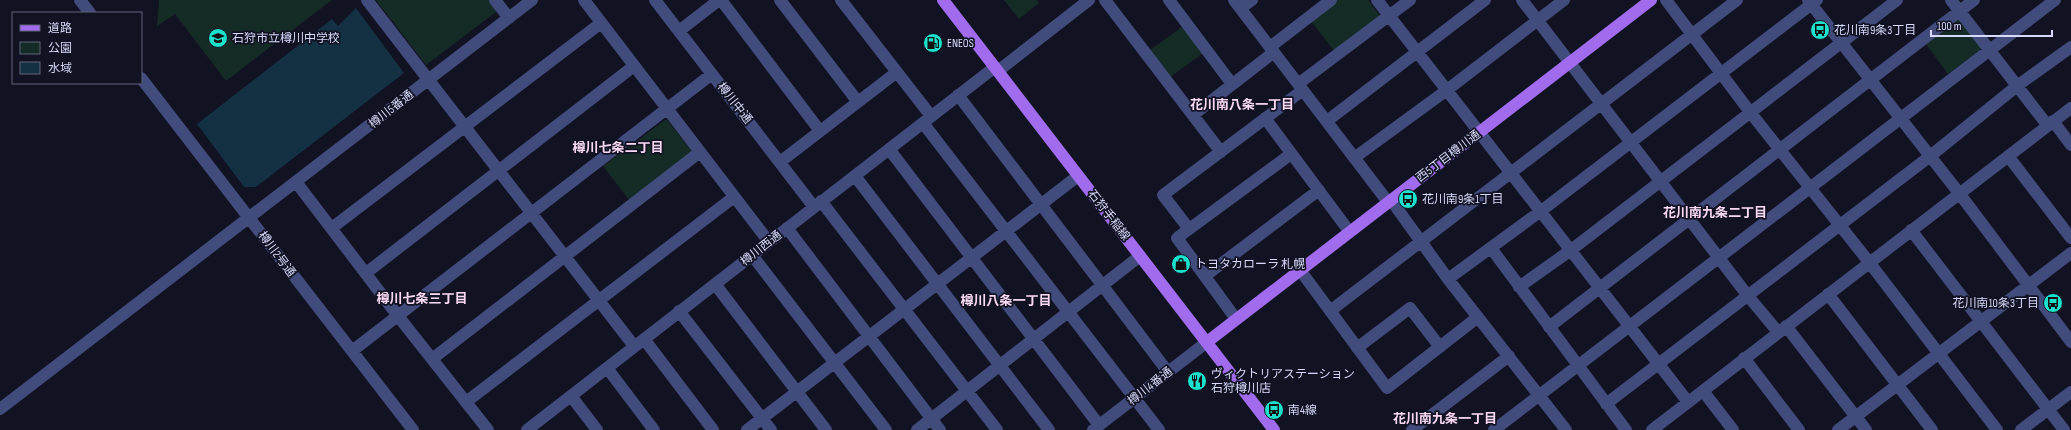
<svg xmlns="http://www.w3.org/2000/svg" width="2071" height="430" font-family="'Sofia Sans Condensed','Noto Sans JP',sans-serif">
  <rect width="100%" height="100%" fill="#111222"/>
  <path fill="#152c26" d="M 159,0 L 332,0 L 226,81 L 175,14 L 157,26 Z
    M 376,0 L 489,0 L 496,9 L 496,12 L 426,65 Z
    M 1004,0 L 1037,0 L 1039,3 L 1019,19 Z
    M 1336,0 L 1368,0 L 1381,17 L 1336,53 L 1310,20 Z
    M 1957,19 L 1960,19 L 1981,47 L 1980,50 L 1948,74 L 1925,43 Z
    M 1183,26 L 1203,53 L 1169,78 L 1149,51 Z
    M 665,120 L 667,120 L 691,150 L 690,153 L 629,200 L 603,166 Z"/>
  <path fill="#143043" d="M 356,8 L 404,73 L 256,187 L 244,187 L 197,124 L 332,19 L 338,26 Z"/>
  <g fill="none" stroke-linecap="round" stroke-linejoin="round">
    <path stroke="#414b7c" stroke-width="12" d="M 80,0 L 90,13
      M 367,0 L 634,346
      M 495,0 L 509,18
      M 584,0 L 769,242
      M 655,0 L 814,207
      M 721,0 L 820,131
      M 780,0 L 858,102
      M 841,0 L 931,116
      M 1105,0 L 1221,152
      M 1169,0 L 1232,84
      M 1234,0 L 1388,202
      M 1377,0 L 1688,402
      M 1522,0 L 1748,296 L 1778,332
      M 1666,0 L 1750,112 L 1869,262 L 1997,430
      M 1808,0 L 1959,193 L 2071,342
      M 1951,0 L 2048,126
      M 1241,8 L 1252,0
      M 679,31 L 719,0
      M 1270,47 L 1331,0
      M 998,71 L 1089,0
      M 141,78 L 413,430
      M 1298,84 L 1410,0
      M 958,95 L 1168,372
      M 1193,115 L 1274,52
      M 1265,118 L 1349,231
      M 1327,121 L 1485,0
      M 2053,121 L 2071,145
      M 923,123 L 1159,430
      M 889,149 L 1099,425
      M 2008,156 L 2071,238
      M 1354,158 L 1447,90 L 1564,0
      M 780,162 L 897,72
      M 855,176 L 1049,430
      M 296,182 L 398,316 L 488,430
      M 1391,200 L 1448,279 L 1541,211 L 1817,0
      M 821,201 L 997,430
      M 333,227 L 601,23
      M 787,228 L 940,430
      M 1189,229 L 1163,195 L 1303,90
      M 1911,230 L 2064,430
      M 1491,248 L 1626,430
      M 752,255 L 886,430
      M 1300,270 L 1387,388 L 1478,317
      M 366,273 L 634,66
      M 1205,276 L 1319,190
      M 1448,279 L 1566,430
      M 715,284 L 826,430
      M 1519,287 L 1571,250 L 1897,0
      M 1828,294 L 1932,430
      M 679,311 L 771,430
      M 1330,311 L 1737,0
      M 1236,319 L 1177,238 L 1291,154
      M 1786,326 L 1866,430
      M 1549,327 L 1974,0
      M 644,339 L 713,430
      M 1357,348 L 1410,308 L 1440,347
      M 352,351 L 712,74
      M 1744,358 L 1799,430
      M 432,359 L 700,152
      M 607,368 L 654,430
      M 1703,391 L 1733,430
      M 571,396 L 597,430
      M 466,402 L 734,197
      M 1606,404 L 1929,157 L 2017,86 L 2071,47
      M 0,409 L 532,0
      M 527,430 L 995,67
      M 747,430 L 1078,176
      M 917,430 L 1140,256
      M 1093,430 L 1207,342
      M 1412,430 L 1509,356
      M 1494,430 L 2055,0
      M 1652,430 L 2071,108
      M 1838,430 L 2071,253
      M 2021,430 L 2071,392"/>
    <path stroke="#a16bed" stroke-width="12" d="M 943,0 L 1274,430
      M 1207,342 L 1651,0"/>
  </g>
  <defs>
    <symbol id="bus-disc" viewBox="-11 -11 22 22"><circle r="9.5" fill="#1be2cd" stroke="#111222"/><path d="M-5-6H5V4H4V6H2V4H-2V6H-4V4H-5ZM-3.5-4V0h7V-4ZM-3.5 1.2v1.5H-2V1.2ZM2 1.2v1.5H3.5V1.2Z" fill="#111"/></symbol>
    <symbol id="school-disc" viewBox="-11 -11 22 22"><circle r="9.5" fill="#1be2cd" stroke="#111222"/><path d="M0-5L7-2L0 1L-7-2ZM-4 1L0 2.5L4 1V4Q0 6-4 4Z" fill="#111"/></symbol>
    <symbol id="fuel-disc" viewBox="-11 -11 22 22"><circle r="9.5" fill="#1be2cd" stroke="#111222"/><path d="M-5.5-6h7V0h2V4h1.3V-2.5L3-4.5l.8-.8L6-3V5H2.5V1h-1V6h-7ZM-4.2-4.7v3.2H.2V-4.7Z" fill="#111"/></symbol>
    <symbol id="shop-disc" viewBox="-11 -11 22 22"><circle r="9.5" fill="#1be2cd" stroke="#111222"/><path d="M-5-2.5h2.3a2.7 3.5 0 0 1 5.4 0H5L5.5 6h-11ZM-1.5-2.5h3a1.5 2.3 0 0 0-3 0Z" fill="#111"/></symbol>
    <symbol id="restaurant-disc" viewBox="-11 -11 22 22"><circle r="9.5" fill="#1be2cd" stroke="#111222"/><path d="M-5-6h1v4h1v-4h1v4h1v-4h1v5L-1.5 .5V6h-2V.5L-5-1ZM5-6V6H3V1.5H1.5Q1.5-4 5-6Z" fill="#111"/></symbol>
  </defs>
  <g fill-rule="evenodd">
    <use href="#bus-disc" x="1809" y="19" width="22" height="22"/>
    <use href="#school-disc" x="207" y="27" width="22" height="22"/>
    <use href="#fuel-disc" x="922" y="32" width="22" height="22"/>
    <use href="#bus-disc" x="1397" y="188" width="22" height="22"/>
    <use href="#shop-disc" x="1170" y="253" width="22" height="22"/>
    <use href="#bus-disc" x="2042" y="292" width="22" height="22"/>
    <use href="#restaurant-disc" x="1186" y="370" width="22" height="22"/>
    <use href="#bus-disc" x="1263" y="399" width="22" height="22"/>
  </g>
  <g text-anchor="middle" stroke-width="3.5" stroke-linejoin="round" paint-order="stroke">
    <g font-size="12" fill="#d7dafa" stroke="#111222" text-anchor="start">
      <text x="1834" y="34">花川南9条3丁目</text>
      <text x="232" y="42">石狩市立樽川中学校</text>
      <text x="947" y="47">ENEOS</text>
      <text x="1422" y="203">花川南9条1丁目</text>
      <text x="1195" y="268">トヨタカローラ 札幌</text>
      <text x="2039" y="307" text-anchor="end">花川南10条3丁目</text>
      <text x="1211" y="378">ヴィクトリアステーション<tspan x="1211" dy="14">石狩樽川店</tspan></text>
      <text x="1288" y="414">南4線</text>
    </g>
    <g font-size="12" fill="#d7dafa" stroke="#111222">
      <text transform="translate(735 103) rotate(52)" y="4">樽川中通</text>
      <text transform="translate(391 109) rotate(-38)" y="4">樽川5番通</text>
      <text transform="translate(1448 156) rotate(-37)" y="4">西5丁目樽川通</text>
      <text transform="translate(1109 215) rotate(52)" y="4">石狩手稲線</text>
      <text transform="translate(761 248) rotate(-38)" y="4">樽川西通</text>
      <text transform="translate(277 254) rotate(53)" y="4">樽川2号通</text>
      <text transform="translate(1150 386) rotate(-38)" y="4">樽川4番通</text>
    </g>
    <g font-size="13" font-weight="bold" fill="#fad9f5" stroke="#111222">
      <text x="1242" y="109">花川南八条一丁目</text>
      <text x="618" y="152">樽川七条二丁目</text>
      <text x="1715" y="217">花川南九条二丁目</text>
      <text x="422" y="303">樽川七条三丁目</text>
      <text x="1006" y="305">樽川八条一丁目</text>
      <text x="1445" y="423">花川南九条一丁目</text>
    </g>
  </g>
  <rect x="12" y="12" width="130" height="72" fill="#111222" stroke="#606278"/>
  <rect x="20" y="25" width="20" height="6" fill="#a16bed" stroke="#606278"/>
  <text x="48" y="32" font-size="12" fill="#d7dafa">道路</text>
  <rect x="20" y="42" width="20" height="12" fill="#152c26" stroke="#606278"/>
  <text x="48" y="52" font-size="12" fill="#d7dafa">公園</text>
  <rect x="20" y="62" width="20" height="12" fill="#143043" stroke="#606278"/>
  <text x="48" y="72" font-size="12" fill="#d7dafa">水域</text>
  <path d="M1931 30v6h121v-6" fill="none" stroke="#d7dafa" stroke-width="2"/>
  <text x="1937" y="30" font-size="12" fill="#d7dafa" stroke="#111222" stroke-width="3" paint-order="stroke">100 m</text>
</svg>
